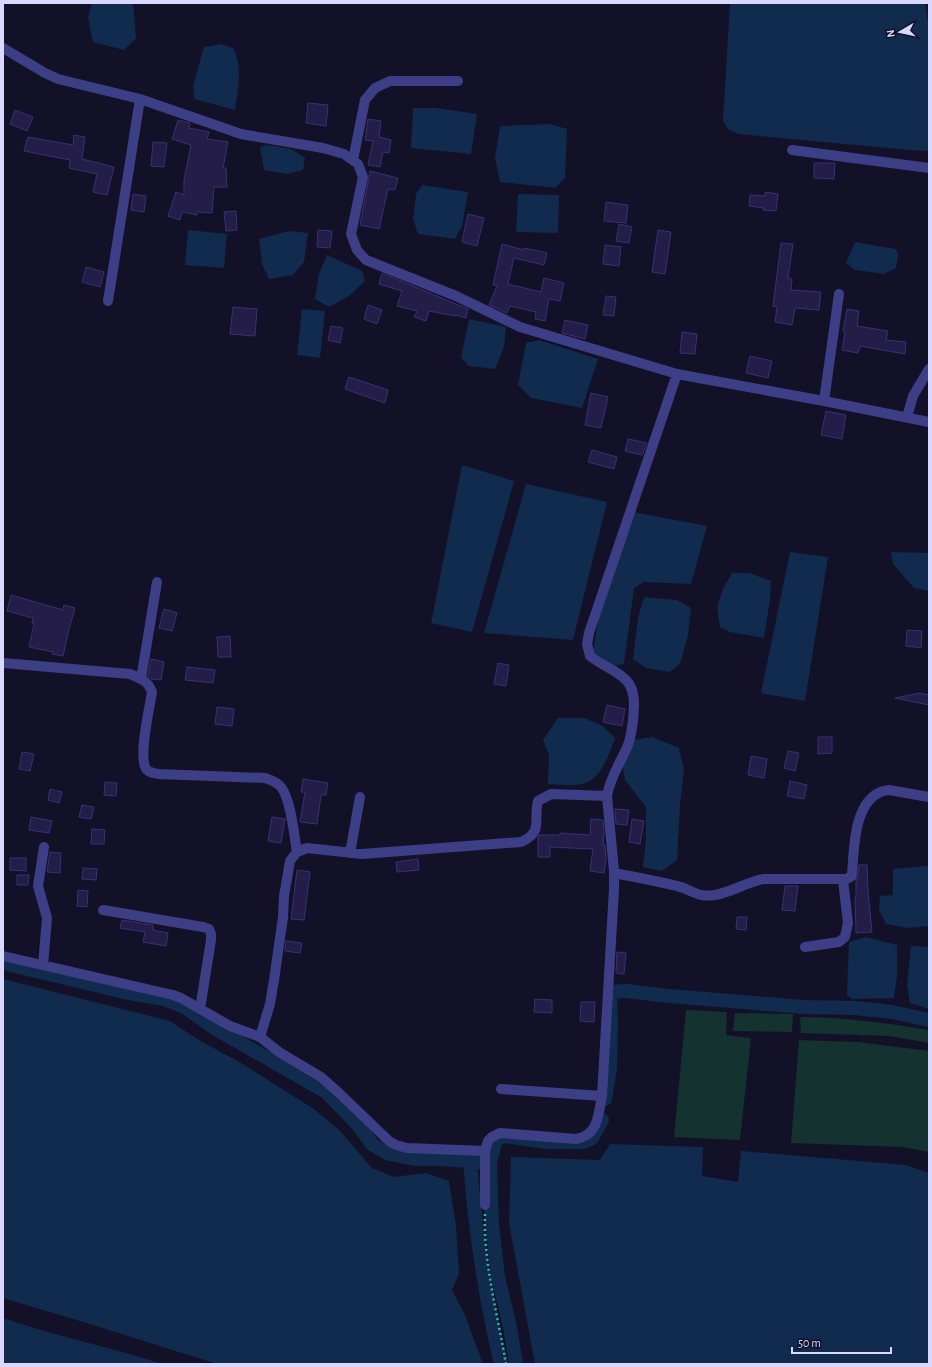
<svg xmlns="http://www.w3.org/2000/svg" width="932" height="1367" font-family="'Alegreya Sans',sans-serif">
  <rect width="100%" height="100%" fill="#131128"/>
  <path fill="#14322f" d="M 686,1010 L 727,1012 L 726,1035 L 751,1038 L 740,1140 L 674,1137 Z
    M 735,1013 L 793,1014 L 792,1032 L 733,1031 Z
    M 800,1017 C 843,1017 886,1023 929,1030 L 929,1043 L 889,1036 L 801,1033 Z
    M 799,1040 L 857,1042 L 929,1051 L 929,1152 L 903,1147 L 791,1143 Z"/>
  <path fill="#102b4d" d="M 92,3 L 133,3 L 136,38 L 124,50 L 93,42 L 88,18 Z
    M 730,3 L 925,3 L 929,29 L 929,151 L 910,150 L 738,134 L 728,129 L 723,121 Z
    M 221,44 L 233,48 C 243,67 238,89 235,110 L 194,99 L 193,86 L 204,47 Z
    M 413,108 L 437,108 L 477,114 L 471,154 L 411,148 Z
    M 550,124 L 567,129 L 565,178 L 555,188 L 500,182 L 495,158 L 500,126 Z
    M 268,145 L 291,149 L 305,158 L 303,170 L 287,174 L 264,170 L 260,147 Z
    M 422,185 L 468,192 L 462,226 L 455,239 L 418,234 L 413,219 L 416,194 Z
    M 518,194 L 559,195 L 558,233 L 516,232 Z
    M 188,230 L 227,234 L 224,268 L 185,265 Z
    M 289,231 L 308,233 L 304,262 L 293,275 L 269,279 L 262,264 L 259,239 Z
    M 855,242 L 896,249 L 898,255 L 896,268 L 884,274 L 855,270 L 846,263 Z
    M 327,255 L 362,271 L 365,281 L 349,296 L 329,307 L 315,299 L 319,274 Z
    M 302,309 L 325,311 L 320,358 L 297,355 Z
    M 469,319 L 506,327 L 504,347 L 495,369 L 469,366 L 461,358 Z
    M 539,340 L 598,359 L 582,408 L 531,398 L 518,385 L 526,343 Z
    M 462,465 L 514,481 L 472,632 L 431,623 Z
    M 526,484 L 607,502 L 573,640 L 484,633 Z
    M 633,512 L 707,526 L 691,584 L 644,582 L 634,588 L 624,664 L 614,666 L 595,659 L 593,651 L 599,617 Z
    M 790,552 L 828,557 L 805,701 L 761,693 Z
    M 891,552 L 929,553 L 929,591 L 914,588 L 893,564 Z
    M 732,573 L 749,573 L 771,581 L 770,599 L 764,638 L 730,632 L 720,627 L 717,607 L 723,589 Z
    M 644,597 L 677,600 L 691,608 L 688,635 L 680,664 L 670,672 L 646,668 L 633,659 L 638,618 Z
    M 558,718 L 584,718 L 603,726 L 615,738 C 608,757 600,784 576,785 C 567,786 557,784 548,784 L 549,755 L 543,740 Z
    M 652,737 L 679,748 L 684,769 L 680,805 L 677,860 L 662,871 L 643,867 L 646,839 L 646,807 L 625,780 L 622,762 L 634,740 Z
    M 926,866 L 929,867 L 929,926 L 908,928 L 886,924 L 879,910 L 880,896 L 893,895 L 893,869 Z
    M 866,937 L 897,945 L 897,976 L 894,998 L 852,999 L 847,995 L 849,942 Z
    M 911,946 L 929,947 L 929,1009 L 910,1003 L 907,985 Z
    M 3,979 L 170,1021 L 197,1039 L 241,1063 L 314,1109 L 340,1131 L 372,1168 L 394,1177 L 426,1173 L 449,1181 L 456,1226 L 459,1273 L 452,1290 L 465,1315 L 483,1364 L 217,1364 L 93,1325 L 3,1298 Z
    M 610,1144 L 703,1147 L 702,1176 L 738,1182 L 741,1151 L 906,1165 L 929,1173 L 929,1364 L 535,1364 L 509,1223 L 511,1157 L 600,1160 Z
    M 3,1318 C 56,1336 110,1347 163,1364 L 3,1364 Z"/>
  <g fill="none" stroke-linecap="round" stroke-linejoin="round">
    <path stroke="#102b4d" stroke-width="14" d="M 3,963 L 124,992 L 164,999 L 185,1007 L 216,1029 L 326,1092 L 357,1124 L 373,1145 L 389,1154 L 415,1159 L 443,1159 L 490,1163
      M 605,1099 L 610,1068 L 611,1021 L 610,999 L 611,992 L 627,991 L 669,996 L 804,1007 L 855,1008 L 892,1012 L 929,1020
      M 470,1161 C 475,1230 485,1297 501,1364
      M 516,1364 L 510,1327 L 498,1277 L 492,1224 L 490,1163 L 496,1139 L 506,1136 L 546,1142 L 583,1142 L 592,1138 L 602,1120"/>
  </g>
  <path fill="#231d48" stroke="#393074" d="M 308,103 L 328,105 L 326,126 L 306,123 Z
    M 15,110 L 33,117 L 27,131 L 10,124 Z
    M 368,119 L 381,121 L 379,137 L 391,140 L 389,153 L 383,152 L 380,167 L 368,165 L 373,141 L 365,140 Z
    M 178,120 L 190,123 L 189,128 L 209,132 L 207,139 L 228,142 L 223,168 L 226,168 L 227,187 L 214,187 L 212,213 L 197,212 L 197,215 L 182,212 L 180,220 L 168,216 L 176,192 L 184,195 L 184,180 L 191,145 L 172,139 Z
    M 74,135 L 85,137 L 82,159 L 114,167 L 107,195 L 93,192 L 97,174 L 69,168 L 70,160 L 24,151 L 28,137 L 73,145 Z
    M 153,142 L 167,143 L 164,167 L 151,166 Z
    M 814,163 L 835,163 L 834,179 L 814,178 Z
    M 370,171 L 398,178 L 395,190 L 388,189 L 379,229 L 360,225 Z
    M 765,192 L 778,194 L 776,211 L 763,210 L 764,208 L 749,206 L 750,195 L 765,196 Z
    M 133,194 L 146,196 L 144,212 L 131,210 Z
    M 606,202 L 628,205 L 626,223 L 604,221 Z
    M 236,211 L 237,230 L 226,231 L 224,212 Z
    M 468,214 L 484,218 L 477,246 L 462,242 Z
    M 619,224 L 632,227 L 629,243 L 616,241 Z
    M 318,230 L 332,231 L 330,248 L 317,247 Z
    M 658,230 L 671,232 L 665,274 L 652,272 Z
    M 781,243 L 793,244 L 788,278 L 792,279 L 791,290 L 821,292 L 819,310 L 795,308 L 792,325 L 775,322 L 777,307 L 773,306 Z
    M 502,244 L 524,250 L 524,248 L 547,253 L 544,265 L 514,258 L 508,284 L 541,292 L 544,278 L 564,283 L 560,301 L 549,299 L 545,321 L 535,319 L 536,312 L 510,306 L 507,313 L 489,305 L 497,286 L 493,285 Z
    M 605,245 L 621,247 L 619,266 L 603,264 Z
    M 86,267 L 104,272 L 100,287 L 82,282 Z
    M 382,273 L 468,309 L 466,318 L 455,315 L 455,316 L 429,311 L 426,321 L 414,317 L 417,311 L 397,306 L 402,291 L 379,284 Z
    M 606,296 L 616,297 L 614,316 L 603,315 Z
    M 368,305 L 382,310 L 377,324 L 364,319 Z
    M 233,307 L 257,309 L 255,336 L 230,334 Z
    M 847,309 L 859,311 L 857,326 L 888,331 L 886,340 L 906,342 L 905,354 L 860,346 L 858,353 L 842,350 L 845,333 L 843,332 Z
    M 565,320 L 588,325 L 585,339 L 562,333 Z
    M 331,326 L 343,328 L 340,343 L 328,340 Z
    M 682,332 L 697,334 L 695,354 L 680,353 Z
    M 750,356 L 772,361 L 768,378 L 746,373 Z
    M 349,377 L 388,390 L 385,403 L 345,389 Z
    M 591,393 L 608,397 L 601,428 L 585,425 Z
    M 826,411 L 846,415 L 842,439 L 821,435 Z
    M 628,439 L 647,443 L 642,455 L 625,451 Z
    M 592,450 L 617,457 L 614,469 L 588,462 Z
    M 11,595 L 63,610 L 64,605 L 75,608 L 69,629 L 63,656 L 52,654 L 53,652 L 29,647 L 34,624 L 32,623 L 33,618 L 7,611 Z
    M 164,609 L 177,613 L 172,631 L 159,628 Z
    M 907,630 L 922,631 L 921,648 L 906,646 Z
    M 230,636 L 231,657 L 218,657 L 217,637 Z
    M 151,659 L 164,662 L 161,680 L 151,679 L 148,676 Z
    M 498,663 L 509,665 L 506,686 L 494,684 Z
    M 187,667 L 215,670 L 213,683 L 185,680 Z
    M 920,693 L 929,695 L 929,705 L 895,698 Z
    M 607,705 L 625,709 L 622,726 L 603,722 Z
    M 217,707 L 234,709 L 232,726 L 215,724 Z
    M 818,737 L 832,737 L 832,753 L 818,754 Z
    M 788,751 L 799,753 L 795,771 L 784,768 Z
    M 22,752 L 34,754 L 30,771 L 19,769 Z
    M 751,756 L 767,759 L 764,778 L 748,775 Z
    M 303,779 L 328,783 L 326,795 L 321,795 L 317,824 L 300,822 L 305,792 L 301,792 Z
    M 790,781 L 807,785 L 804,799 L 787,796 Z
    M 105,782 L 117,783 L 116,796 L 104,795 Z
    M 50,789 L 62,792 L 59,803 L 48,800 Z
    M 82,805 L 94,807 L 91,819 L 79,817 Z
    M 615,809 L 629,810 L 627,825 L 616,824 Z
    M 31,817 L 52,821 L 49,833 L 29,830 Z
    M 272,817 L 285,819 L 281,843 L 268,841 Z
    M 591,819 L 603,820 L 604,831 L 603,845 L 605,845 L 606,859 L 604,873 L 590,871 L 593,849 L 550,847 L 550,857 L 538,857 L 538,837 L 539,835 L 560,835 L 560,833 L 590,835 Z
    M 632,819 L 644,821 L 640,844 L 629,842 Z
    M 92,829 L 105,830 L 104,844 L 91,844 Z
    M 50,852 L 61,853 L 60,873 L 47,872 Z
    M 10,858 L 26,858 L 26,871 L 10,870 Z
    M 418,859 L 419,870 L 397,872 L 396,862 Z
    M 859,865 L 867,865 L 868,891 L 872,932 L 856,933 L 855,897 L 856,897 L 856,881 L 858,877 Z
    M 83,868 L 97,869 L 96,880 L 82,879 Z
    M 297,870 L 310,872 L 304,920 L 291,919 Z
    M 17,875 L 29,875 L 28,885 L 17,885 Z
    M 785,886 L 798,886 L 795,911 L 782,910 Z
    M 78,890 L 88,891 L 87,907 L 77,906 Z
    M 737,917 L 747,917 L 746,930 L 736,929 Z
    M 122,920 L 153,925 L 153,930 L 168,933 L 166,946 L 143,942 L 145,932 L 120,928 Z
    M 286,941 L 302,943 L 300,953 L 285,951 Z
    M 617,952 L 626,953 L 624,974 L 616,973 Z
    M 535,999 L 552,1000 L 552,1013 L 534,1012 Z
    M 581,1002 L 595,1002 L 594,1022 L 580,1021 Z"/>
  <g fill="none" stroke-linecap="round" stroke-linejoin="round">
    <path stroke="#33b7a7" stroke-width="2.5" stroke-dasharray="2 3" stroke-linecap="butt" d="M 485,1214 C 483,1261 498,1317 506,1364"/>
    <path stroke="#3d3f86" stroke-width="10" d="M 3,48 L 45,73 L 58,79 L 140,99 L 241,134 L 323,148 L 344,154 L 358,164 L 363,177 L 351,234 L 357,250 L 366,260 L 456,296 L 520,327 L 677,374 L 824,401 L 929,422
      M 792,150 L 929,168
      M 353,160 L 365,100 L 375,88 L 390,81 L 458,81
      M 108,301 L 140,99
      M 824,401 L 839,294
      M 907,417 L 913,396 L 929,369
      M 3,663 L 130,674 C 140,678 148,681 152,692 C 150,707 137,759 147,770 C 150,773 154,773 158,774 L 265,778 C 271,780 277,782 281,787 C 291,800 294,835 297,852
      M 141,679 L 157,582
      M 350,853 L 360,797
      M 614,873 C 635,877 656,881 677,886 C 691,889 697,898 715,895 C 732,892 747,882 764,879 L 846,879 L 852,876 C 854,849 853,794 889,790 L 929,797
      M 103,910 L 203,927 L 209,929 L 211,934 L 211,940 L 200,1009
      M 805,947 L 839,942 L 845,937 L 848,923 L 843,880
      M 3,956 L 173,995 L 181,998 L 230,1026 L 260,1037 L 279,1052 L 321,1077 L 339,1093 L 389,1141 L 396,1145 L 407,1148 L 485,1151
      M 43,965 L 47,918 L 38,886 L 44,847
      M 260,1037 L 270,1004 L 274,980 L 283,917 L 284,896 L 290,861 L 297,852 L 307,848 L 362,854 L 521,842 C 544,832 533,820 538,801 L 551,794 L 607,796
      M 501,1089 L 602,1096
      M 485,1205 L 485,1151 L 488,1141 L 492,1137 L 500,1133 L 576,1139 C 599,1135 598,1114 602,1096 L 614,889 L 614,871 L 607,796 C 610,777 621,762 628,745 C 633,732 633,719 634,706 C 634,696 633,687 626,680 C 616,670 601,665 590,656 L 587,644 L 589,633 L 677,374"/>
  </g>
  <rect width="932" height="1367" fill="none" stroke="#dad8fe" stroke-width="8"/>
  <g transform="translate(900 32) rotate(261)" stroke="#131128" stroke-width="3" paint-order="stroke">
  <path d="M0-3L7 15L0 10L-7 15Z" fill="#dad8fe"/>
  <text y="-6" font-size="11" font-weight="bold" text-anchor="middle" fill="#dad8fe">N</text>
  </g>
  <path d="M792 1347v6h99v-6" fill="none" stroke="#dad8fe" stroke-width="2"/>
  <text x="798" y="1347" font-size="12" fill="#dad8fe" stroke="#131128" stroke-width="3" paint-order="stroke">50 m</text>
</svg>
